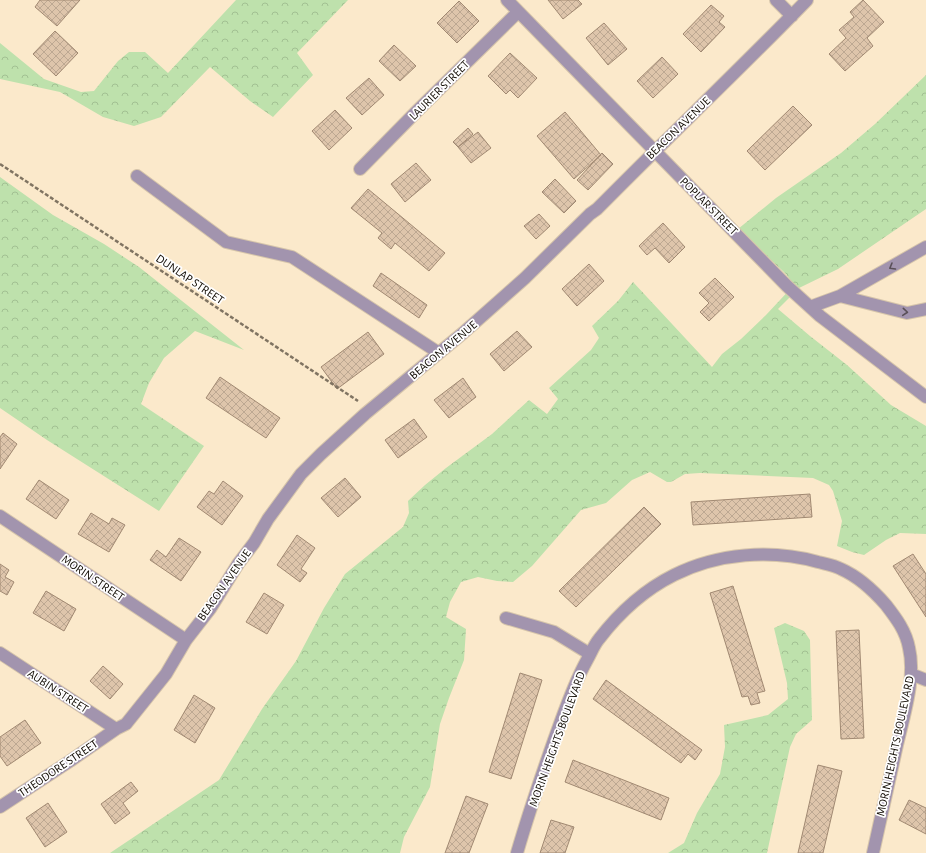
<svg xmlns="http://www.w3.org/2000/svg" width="926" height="853" font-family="'Alegreya Sans',sans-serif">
  <defs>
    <pattern id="forest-crowns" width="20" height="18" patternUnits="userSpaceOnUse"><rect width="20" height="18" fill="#bee1ac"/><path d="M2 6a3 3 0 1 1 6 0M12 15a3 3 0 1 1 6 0" fill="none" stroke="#a2c092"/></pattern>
    <pattern id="building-cross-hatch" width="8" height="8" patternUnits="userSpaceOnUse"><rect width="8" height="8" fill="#dec5ab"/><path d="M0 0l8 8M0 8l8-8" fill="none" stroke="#bda892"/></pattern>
  </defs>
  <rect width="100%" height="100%" fill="#fbe9cb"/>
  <path fill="url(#forest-crowns)" d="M 236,0 L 348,0 L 297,53 L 313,75 L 273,117 L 250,101 L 210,67 L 161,117 L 134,126 L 103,117 L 60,92 L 0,79 L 0,43 L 44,79 L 81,92 L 94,91 L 118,61 L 129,52 L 145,52 L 168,73 Z
    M 926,75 L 926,209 L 838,269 L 799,288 L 778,309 L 810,336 L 847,365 L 891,405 L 926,426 L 926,534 L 900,533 L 886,540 L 864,555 L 852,552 L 837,546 L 842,521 L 833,491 L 829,485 L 813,478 L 700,473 L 685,474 L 671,482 L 667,482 L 650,472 L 632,480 L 606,503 L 581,510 L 532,566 L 513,582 L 497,581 L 478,577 L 461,582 L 450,602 L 446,617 L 466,629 L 464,660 L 449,698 L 440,724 L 430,787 L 404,837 L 400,853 L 110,853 L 219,780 L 262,709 L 296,661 L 324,608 L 345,574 L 403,527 L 409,513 L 408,501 L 425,485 L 446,468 L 492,434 L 529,400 L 547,414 L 558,399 L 549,388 L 591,350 L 599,338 L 592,326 L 618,301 L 633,282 L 712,367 L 722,354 L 741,339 L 766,315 L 794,285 L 786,274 L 738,229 L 776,198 L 841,153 L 875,124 Z
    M 0,177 L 53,215 L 104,244 L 139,267 L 244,350 L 195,331 L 164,358 L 149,383 L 141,404 L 204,446 L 159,511 L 47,440 L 0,408 Z
    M 785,623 L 804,631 L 810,640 L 812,720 L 796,734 L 790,747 L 767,853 L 668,853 L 684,843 L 697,813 L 720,774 L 725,747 L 724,725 L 768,715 L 788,699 L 787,683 L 774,628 Z"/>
  <path fill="url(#building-cross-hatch)" stroke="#a18972" d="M 40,0 L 80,0 L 57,26 L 35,7 Z
    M 548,0 L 578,0 L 582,4 L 563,19 Z
    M 863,0 L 884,22 L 867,38 L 873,46 L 845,71 L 829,54 L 846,38 L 839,30 L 854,17 L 850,12 Z
    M 459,1 L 479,21 L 457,43 L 437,23 Z
    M 711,5 L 724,16 L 719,22 L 725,27 L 701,52 L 683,34 Z
    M 604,23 L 627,49 L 608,65 L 586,38 Z
    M 55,31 L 78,53 L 56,76 L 33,54 Z
    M 394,45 L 416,66 L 400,81 L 379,61 Z
    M 510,53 L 537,78 L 518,98 L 510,90 L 506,94 L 488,76 Z
    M 662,57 L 678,74 L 653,98 L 637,81 Z
    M 369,78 L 384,95 L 362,115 L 346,98 Z
    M 793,106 L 812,125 L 765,170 L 747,151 Z
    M 335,110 L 352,128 L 329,150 L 312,131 Z
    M 565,112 L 601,155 L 574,179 L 537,136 Z
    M 468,128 L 473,134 L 458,147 L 453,142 Z
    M 478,132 L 491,148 L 471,163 L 458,147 Z
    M 602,153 L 613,164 L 588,190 L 577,180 Z
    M 416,163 L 431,180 L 405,202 L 391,184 Z
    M 555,179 L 576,201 L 564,213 L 542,192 Z
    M 368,189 L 445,253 L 429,271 L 395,243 L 391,249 L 378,238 L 382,233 L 351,208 Z
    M 539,214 L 550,226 L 536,239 L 524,226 Z
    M 663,223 L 685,247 L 669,263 L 655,248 L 647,255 L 639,246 Z
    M 589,264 L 604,281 L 577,306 L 562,289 Z
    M 381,273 L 427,305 L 419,318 L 373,286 Z
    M 715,278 L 734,297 L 709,321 L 700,312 L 709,303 L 699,293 Z
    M 517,331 L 532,347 L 504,371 L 490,354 Z
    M 368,332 L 384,354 L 337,389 L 321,367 Z
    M 220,377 L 280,418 L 266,438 L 206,398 Z
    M 463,378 L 476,397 L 449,418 L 434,400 Z
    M 414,419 L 427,437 L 398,458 L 385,440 Z
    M 3,433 L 17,444 L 0,469 L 0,437 Z
    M 345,478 L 361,497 L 338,517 L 321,498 Z
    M 39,480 L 69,500 L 56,519 L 26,499 Z
    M 223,481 L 243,496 L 222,525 L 197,507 L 209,491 L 214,494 Z
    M 810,494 L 812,517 L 693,525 L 691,502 Z
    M 644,507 L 661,524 L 576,607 L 559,591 Z
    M 91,513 L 109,524 L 112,518 L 125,525 L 109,552 L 78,534 Z
    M 297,535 L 315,548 L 301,569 L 307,573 L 300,582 L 277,565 Z
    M 179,538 L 201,552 L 181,581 L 150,560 L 157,550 L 166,557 Z
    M 913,554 L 926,574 L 926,617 L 893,566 Z
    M 0,564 L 9,570 L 5,577 L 14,582 L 7,595 L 0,591 Z
    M 733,586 L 765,691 L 757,693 L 760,703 L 751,705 L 748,696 L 742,697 L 710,593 Z
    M 46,591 L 76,609 L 64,631 L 33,613 Z
    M 264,593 L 284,605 L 267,634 L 246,622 Z
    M 859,630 L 864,738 L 841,739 L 836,631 Z
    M 103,666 L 123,684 L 110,699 L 90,681 Z
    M 520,673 L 542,680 L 511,779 L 489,772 Z
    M 606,680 L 702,750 L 695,760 L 688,754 L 681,763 L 593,699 Z
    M 194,695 L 215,708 L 195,743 L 174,730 Z
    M 25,720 L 41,743 L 7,766 L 0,756 L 0,737 Z
    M 573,760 L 669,798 L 661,820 L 565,782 Z
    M 818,765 L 842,771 L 823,853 L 798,853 Z
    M 131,782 L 138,791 L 123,803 L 130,813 L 115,824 L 101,804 Z
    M 466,796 L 488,804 L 469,853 L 445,853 Z
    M 909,800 L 926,808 L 926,834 L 899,820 Z
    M 48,803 L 67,832 L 45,847 L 26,818 Z
    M 551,820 L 574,827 L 565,853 L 540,853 Z"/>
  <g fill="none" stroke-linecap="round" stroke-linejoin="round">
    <defs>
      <path id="minor" d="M 507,0 L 787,286 L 820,316 L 926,397
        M 776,0 L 792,16
        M 360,169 L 416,112 L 518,12
        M 137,176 L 226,242 L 292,257 L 439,353
        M 840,296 L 907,313 L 926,309
        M 810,307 L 840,296 L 926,247
        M 0,516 L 186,640
        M 506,618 L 554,632 L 590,654
        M 0,653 L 116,729
        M 911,674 L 926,680
        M 0,807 L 70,761 L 116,729 L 126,724 L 166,674 L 186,640 L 210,609 L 238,564 L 254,543 L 268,519 L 301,474 L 321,454 L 365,414 L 463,333 L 525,278 L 590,214 L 597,209 C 666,139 738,71 807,0
        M 517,853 C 528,815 541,777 554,740 C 564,713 573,685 587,660 C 591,653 594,645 599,639 C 619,613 644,590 674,575 C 718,553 771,549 818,562 C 826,564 834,565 841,569 C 859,577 873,590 886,605 C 896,618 906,631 909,648 C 916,677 904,715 897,745 C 889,781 881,817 873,853"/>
    </defs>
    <use href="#minor" stroke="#d6c5ab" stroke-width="14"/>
    <path stroke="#807462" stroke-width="2.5" stroke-dasharray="4 2" stroke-linecap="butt" d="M 0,164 L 358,401"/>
    <use href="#minor" stroke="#a294ae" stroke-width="12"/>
  </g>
  <defs><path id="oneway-chevron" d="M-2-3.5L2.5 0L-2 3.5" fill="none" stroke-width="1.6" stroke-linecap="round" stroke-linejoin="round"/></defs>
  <g stroke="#5a5058">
    <use href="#oneway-chevron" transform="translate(892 267) rotate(150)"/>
    <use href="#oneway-chevron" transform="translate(905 312) rotate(5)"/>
  </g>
  <g text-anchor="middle" stroke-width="3.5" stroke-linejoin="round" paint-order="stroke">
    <g font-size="12" fill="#110b03" stroke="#fff">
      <text transform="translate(439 90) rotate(-45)" y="4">LAURIER STREET</text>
      <text transform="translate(678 128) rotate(-44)" y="4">BEACON AVENUE</text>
      <text transform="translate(709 206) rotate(45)" y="4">POPLAR STREET</text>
      <text transform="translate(190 279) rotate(34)" y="4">DUNLAP STREET</text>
      <text transform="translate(443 350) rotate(-40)" y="4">BEACON AVENUE</text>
      <text transform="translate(93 578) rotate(34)" y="4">MORIN STREET</text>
      <text transform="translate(224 585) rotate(-55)" y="4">BEACON AVENUE</text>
      <text transform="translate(58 691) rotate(33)" y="4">AUBIN STREET</text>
      <text transform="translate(557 739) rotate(-70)" y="4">MORIN HEIGHTS BOULEVARD</text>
      <text transform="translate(895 746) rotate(-78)" y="4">MORIN HEIGHTS BOULEVARD</text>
      <text transform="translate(58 768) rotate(-34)" y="4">THEODORE STREET</text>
    </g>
  </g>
</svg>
